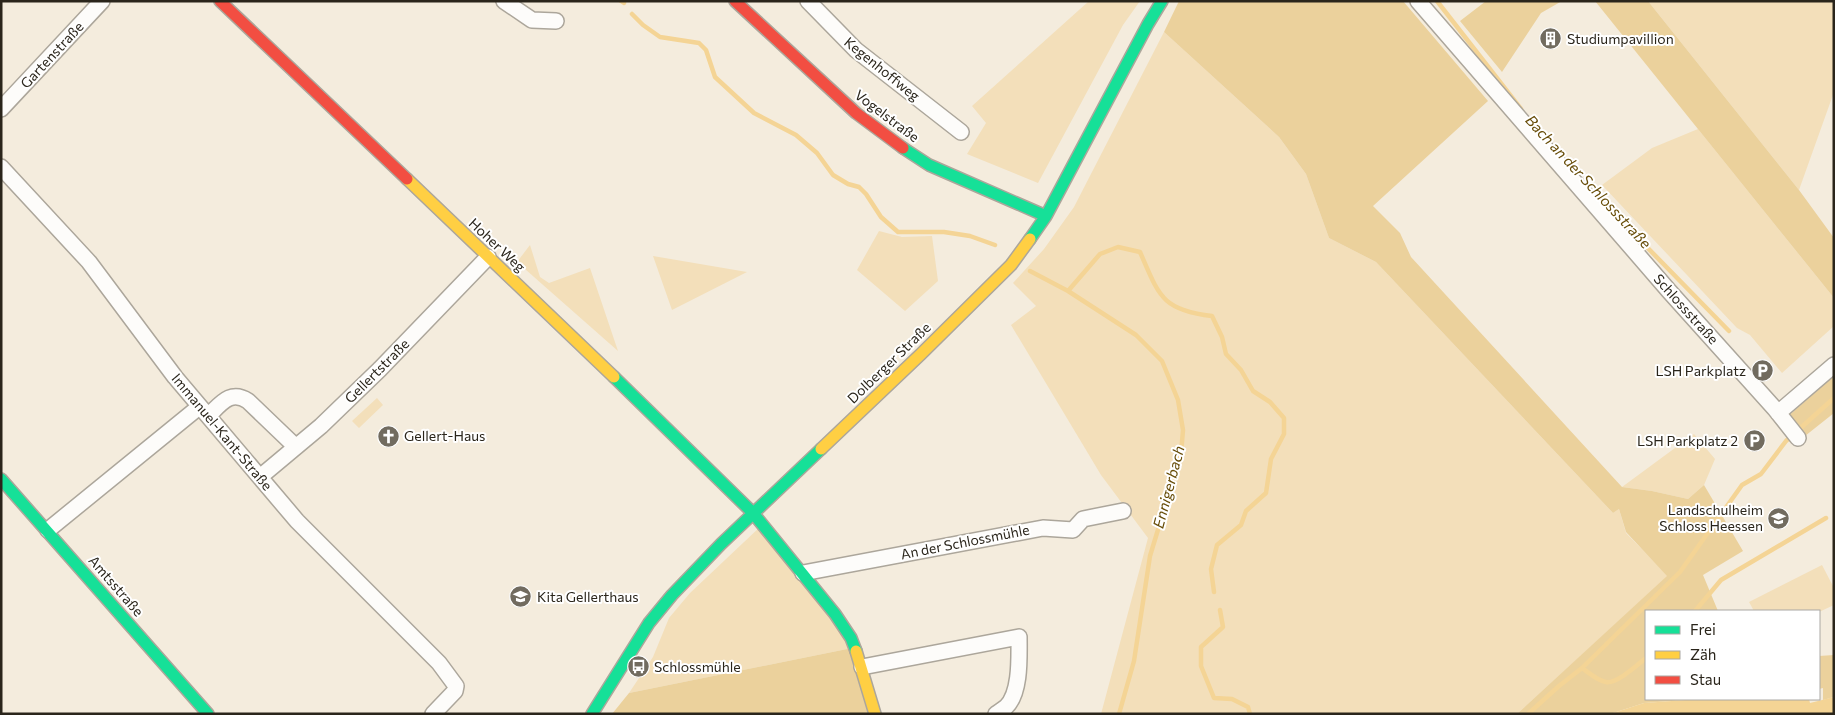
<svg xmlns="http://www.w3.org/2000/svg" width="1835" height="715" font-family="Commissioner,sans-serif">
  <rect width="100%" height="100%" fill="#f4ecdd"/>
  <path fill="#f3dfba" d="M 1089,1 L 1140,1 L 1123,25 L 1038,183 L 967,154 L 986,123 L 972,106 Z
    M 1648,1 L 1834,1 L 1834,92 L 1799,190 Z
    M 1164,32 L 1279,137 L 1306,174 L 1329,238 L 1376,262 L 1613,513 L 1619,509 L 1626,533 L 1668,576 L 1517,714 L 1101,714 L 1148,538 L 1101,475 L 1011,325 L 1036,306 L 1013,283 L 1044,249 L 1074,207 Z
    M 1698,129 L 1834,298 L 1834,326 L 1782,373 L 1750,335 L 1737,328 L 1602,185 L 1652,148 Z
    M 879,231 L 902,237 L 932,236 L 938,281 L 905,311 L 857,270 Z
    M 530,245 L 540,277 L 549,283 L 590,268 L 618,351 L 517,262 Z
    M 653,256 L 747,272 L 672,310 Z
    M 377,398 L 383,405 L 359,428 L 352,421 Z
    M 1694,434 L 1715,459 L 1704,485 L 1688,499 L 1652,491 L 1622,487 Z
    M 761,526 L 852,648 L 629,693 L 653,657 L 669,618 L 690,593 Z
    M 1822,565 L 1834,588 L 1834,605 L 1819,612 L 1754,611 L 1749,602 Z"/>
  <path fill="#ebd19c" d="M 1179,1 L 1403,1 L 1488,101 L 1373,206 L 1400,233 L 1411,257 L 1622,487 L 1652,491 L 1688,499 L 1704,485 L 1743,551 L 1703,575 L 1718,611 L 1646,611 L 1646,699 L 1699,699 L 1644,703 L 1610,714 L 1517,714 L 1667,576 L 1626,532 L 1619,509 L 1613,513 L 1376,262 L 1329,238 L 1306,174 L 1279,137 L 1164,32 Z
    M 1486,1 L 1562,1 L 1541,13 L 1502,72 L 1460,21 Z
    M 1595,1 L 1648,1 L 1799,190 L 1834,238 L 1834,298 Z
    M 1834,376 L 1834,413 L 1805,436 L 1787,417 Z
    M 852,648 L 871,714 L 612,714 L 629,693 Z
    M 1834,655 L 1834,697 L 1823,700 L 1823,688 L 1819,689 L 1819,656 Z"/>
  <path fill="#f4d495" d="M 1834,697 L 1834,714 L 1610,714 L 1644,703 L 1699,699 L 1809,699 L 1810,703 Z"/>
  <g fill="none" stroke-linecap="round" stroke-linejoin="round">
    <path stroke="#f4d495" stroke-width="4.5" d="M 621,1 L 624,3
      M 1437,1 L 1521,109
      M 632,14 L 643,25 L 660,37 L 699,43 L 706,50 L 715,77 L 754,113 L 796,135 L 817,153 L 833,175 L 848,184 L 859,187 L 866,194 L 881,217 L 898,232 L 944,232 L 970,236 L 995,245
      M 1593,192 L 1729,331
      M 1030,271 L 1068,291 L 1136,335 L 1162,361 L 1178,400 L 1183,430 L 1181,454 L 1150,556 L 1134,661 L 1119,714
      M 1068,291 L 1100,254 L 1118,247 L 1140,252 C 1159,295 1161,310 1212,316 L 1222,337 L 1226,354 L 1241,370 L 1253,391 L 1270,402 L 1284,418 L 1284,434 L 1271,459 L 1266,493 L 1246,511 L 1241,525 L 1217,545 L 1211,569 L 1214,592
      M 1220,610 L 1223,627 L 1201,647 L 1201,666 L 1214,698 L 1232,699 L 1248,707 L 1250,714
      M 1695,611 L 1721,580 L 1826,518
      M 1582,668 C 1589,673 1598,681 1606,682 C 1617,684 1637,665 1646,658
      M 1528,714 L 1559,686 L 1582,668 L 1680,572 L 1742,485 L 1761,474 L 1786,441 L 1834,398"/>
    <defs>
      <path id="street" d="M 504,1 L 532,20 L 556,21
        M 808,1 L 856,50 L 961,132
        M 1418,1 L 1669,291 L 1775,409 L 1798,438
        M 1,109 L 102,1
        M 1,167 L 89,262 L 175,377 L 297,521 L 439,663 L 456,686 L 455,691 L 433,714
        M 1778,413 L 1834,365
        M 208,416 C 220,405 230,389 248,401 L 296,447
        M 260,477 L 321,426 L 380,369 L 488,257
        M 48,530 L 199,407
        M 803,573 L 1043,528 L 1073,530 L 1083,519 L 1123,511
        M 862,667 L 1019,637 C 1019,656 1021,693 1006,707 C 1003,709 999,712 996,714"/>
      <path id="fast" d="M 903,148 L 929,165 L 1046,216
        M 1030,239 L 1046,216 L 1148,24 L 1162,1
        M 614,377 L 753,513 L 835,614 L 851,638 L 856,651
        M 1,479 L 208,714
        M 592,714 L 649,623 L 672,595 L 721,544 L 821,449"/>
      <path id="slow" d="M 407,179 L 614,377
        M 821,449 L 921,354 L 1011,265 L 1030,239
        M 856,651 L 875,714"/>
      <path id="jam" d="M 220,1 L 407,179
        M 735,1 L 856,113 L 903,148"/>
    </defs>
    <use href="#street" stroke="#aca69b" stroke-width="18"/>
    <use href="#fast" stroke="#aca69b" stroke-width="14"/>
    <use href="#slow" stroke="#aca69b" stroke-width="14"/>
    <use href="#jam" stroke="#aca69b" stroke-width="14"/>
    <use href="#street" stroke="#fdfcfa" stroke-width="15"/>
    <use href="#fast" stroke="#16e098" stroke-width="11"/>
    <use href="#slow" stroke="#ffcf43" stroke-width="11"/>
    <use href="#jam" stroke="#f24e42" stroke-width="11"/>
  </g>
  <defs>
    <symbol id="building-disc" viewBox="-11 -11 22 22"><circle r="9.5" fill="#716b5f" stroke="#fff"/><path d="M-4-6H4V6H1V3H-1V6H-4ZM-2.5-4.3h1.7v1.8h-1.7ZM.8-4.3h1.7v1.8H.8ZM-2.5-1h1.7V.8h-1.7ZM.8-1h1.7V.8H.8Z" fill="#fff"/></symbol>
    <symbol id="parking-disc" viewBox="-11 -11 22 22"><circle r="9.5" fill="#716b5f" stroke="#fff"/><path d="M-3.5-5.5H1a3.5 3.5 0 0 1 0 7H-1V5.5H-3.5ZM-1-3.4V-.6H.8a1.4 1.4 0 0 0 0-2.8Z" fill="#fff"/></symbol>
    <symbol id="church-disc" viewBox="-11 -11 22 22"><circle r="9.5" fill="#716b5f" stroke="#fff"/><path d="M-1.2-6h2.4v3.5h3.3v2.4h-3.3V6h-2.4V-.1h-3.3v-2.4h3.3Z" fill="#fff"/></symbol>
    <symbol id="school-disc" viewBox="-11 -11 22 22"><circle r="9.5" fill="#716b5f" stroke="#fff"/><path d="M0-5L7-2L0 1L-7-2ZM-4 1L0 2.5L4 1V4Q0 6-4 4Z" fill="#fff"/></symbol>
    <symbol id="bus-disc" viewBox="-11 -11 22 22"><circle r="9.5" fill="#716b5f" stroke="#fff"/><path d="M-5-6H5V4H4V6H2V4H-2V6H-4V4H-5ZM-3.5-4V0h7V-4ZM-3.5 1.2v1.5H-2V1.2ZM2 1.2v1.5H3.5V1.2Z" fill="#fff"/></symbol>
  </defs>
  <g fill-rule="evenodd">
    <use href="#building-disc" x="1538" y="26" width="25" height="25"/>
    <use href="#parking-disc" x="1750" y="358" width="25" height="25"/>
    <use href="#church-disc" x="376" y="424" width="25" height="25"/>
    <use href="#parking-disc" x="1742" y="428" width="25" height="25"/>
    <use href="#school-disc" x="1766" y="506" width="25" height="25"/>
    <use href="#school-disc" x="508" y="584" width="25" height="25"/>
    <use href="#bus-disc" x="626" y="654" width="25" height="25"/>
  </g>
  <g text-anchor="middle" stroke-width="4" stroke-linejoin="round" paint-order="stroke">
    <g font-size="14" fill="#2a251b" stroke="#fff" text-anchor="start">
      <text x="1567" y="44">Studiumpavillion</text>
      <text x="1746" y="376" text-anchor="end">LSH Parkplatz</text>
      <text x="404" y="441">Gellert-Haus</text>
      <text x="1738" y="446" text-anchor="end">LSH Parkplatz 2</text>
      <text x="1763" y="515" text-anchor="end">Landschulheim<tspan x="1763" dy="16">Schloss Heessen</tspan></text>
      <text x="537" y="602">Kita Gellerthaus</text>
      <text x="654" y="672">Schlossmühle</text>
    </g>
    <g font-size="14" fill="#2a251b" stroke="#fff">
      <text transform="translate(52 55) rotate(-47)" y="5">Gartenstraße</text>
      <text transform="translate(882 69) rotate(39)" y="5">Kegenhoffweg</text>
      <text transform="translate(887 116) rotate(37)" y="5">Vogelstraße</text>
      <text transform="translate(497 245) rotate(43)" y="5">Hoher Weg</text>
      <text transform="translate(1686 309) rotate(48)" y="5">Schlossstraße</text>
      <text transform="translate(889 363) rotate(-44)" y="5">Dolberger Straße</text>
      <text transform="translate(377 371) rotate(-45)" y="5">Gellertstraße</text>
      <text transform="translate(222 432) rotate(50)" y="5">Immanuel-Kant-Straße</text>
      <text transform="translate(965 542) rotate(-11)" y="5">An der Schlossmühle</text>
      <text transform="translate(116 586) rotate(49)" y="5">Amtsstraße</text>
    </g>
    <g font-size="15" font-style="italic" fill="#674c07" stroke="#fff">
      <text transform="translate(1588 182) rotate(47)" y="5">Bach an der Schlossstraße</text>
      <text transform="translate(1169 487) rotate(-75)" y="5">Ennigerbach</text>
    </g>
  </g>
  <rect width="1835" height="715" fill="none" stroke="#2a251b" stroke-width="5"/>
  <rect x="1645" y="610" width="175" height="90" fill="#ffffff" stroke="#aaa8a4"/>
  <rect x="1655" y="626" width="25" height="8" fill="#16e098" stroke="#aaa8a4"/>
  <text x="1690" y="635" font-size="15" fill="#2a251b">Frei</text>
  <rect x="1655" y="651" width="25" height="8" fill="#ffcf43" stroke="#aaa8a4"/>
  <text x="1690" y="660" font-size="15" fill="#2a251b">Zäh</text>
  <rect x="1655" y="676" width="25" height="8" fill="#f24e42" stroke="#aaa8a4"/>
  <text x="1690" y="685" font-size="15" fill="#2a251b">Stau</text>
</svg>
